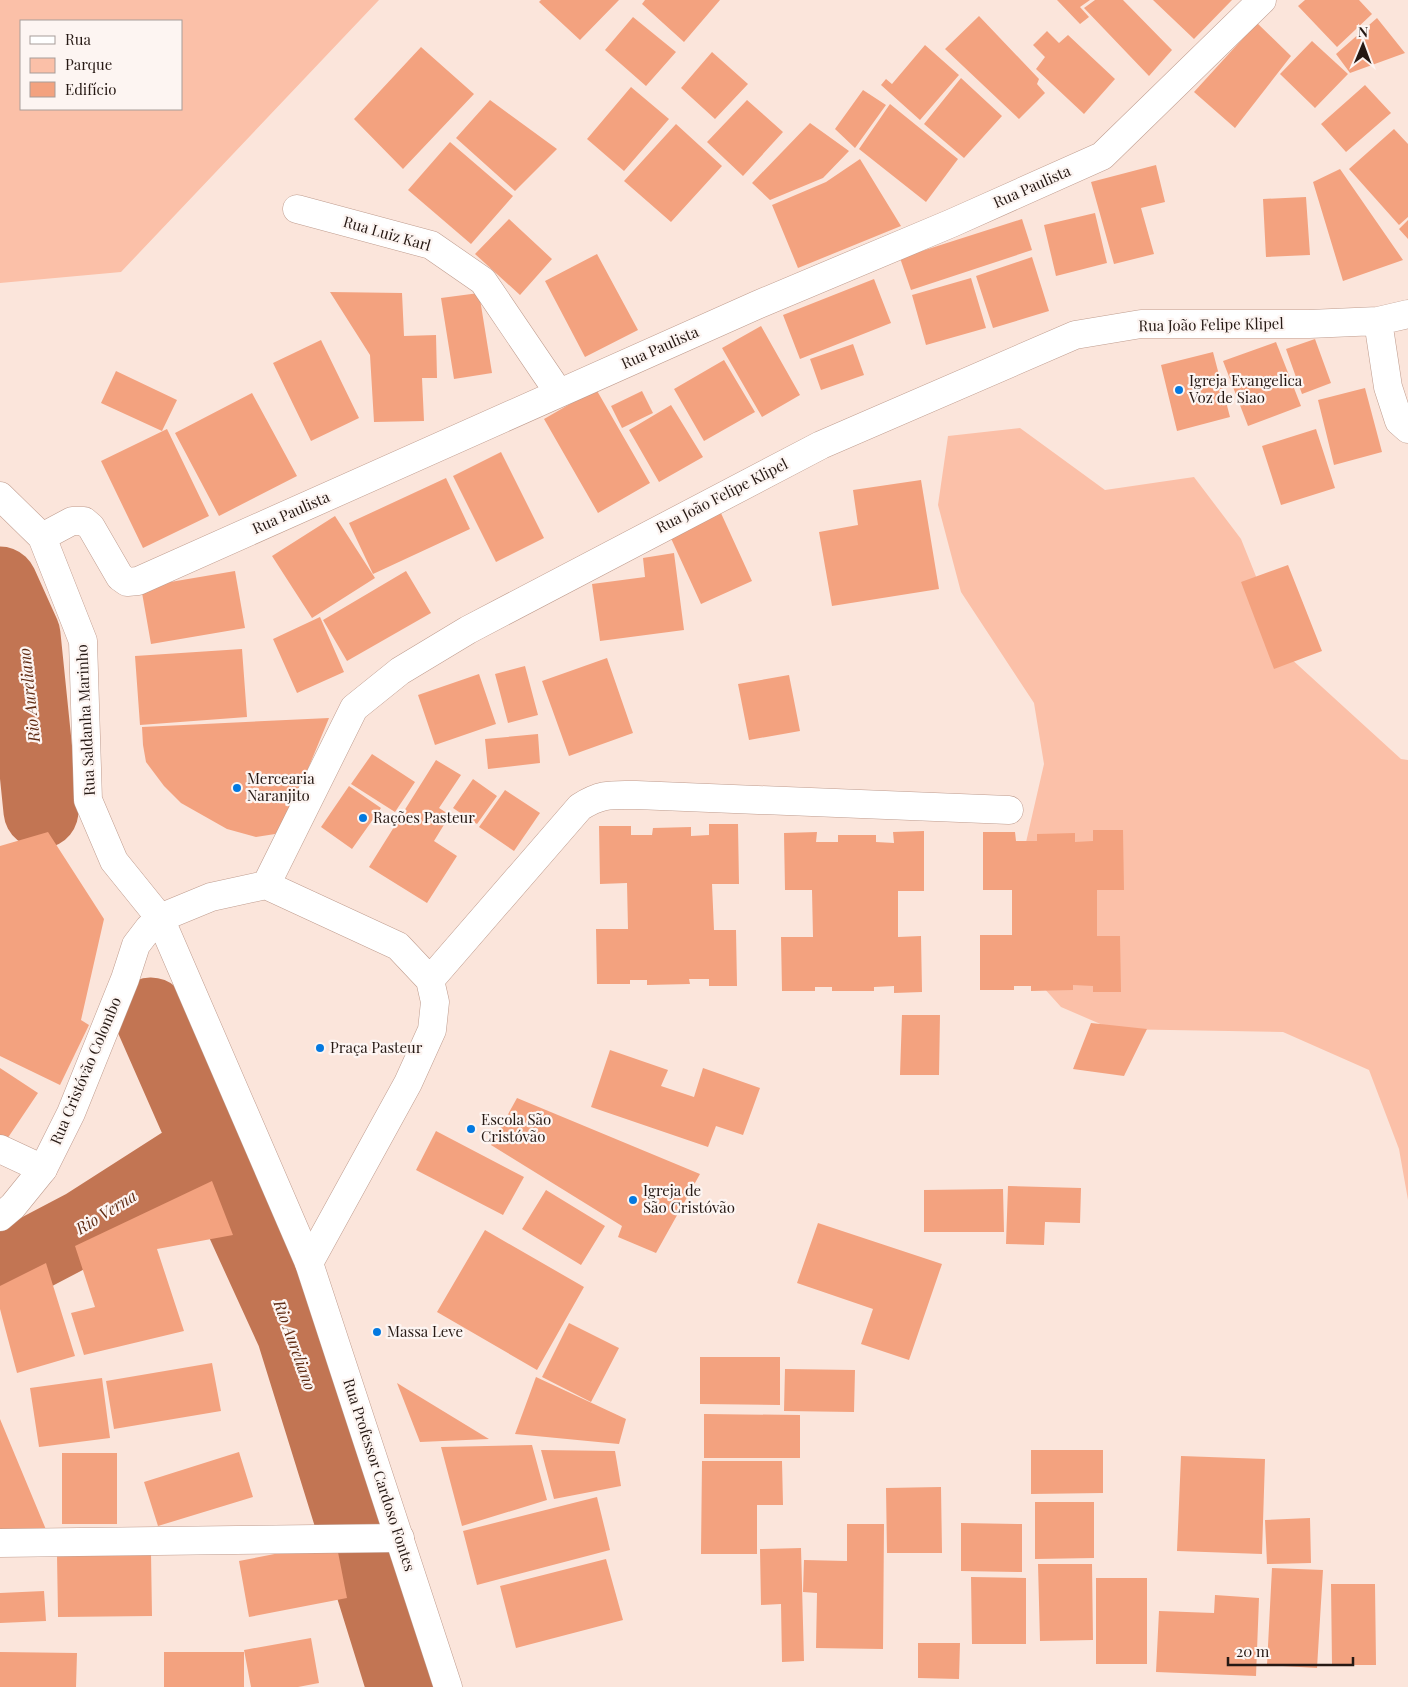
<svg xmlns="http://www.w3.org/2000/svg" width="1408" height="1687" font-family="'Playfair Display',serif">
  <rect width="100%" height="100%" fill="#fbe5db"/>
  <path fill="#fbc0a8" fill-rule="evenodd" d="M 0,0 L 379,0 L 121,272 L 0,283 ZM 181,21 L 181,109 L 21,109 L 21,21 Z
    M 1020,428 L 1105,490 L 1194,477 L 1241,539 L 1288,656 L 1401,759 L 1408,760 L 1408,1200 L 1399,1149 L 1369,1070 L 1283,1032 L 1112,1029 L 1061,1007 L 1024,966 L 1018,877 L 1044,764 L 1034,703 L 961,592 L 938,505 L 948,436 Z"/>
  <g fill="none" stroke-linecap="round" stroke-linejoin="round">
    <path stroke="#c27553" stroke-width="75" d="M 0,584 L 23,635 L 41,811
      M 151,1015 L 209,1147 L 294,1333 L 404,1687
      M 0,1271 L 84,1227 L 209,1147"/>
  </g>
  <path fill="#f3a27f" d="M 541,0 L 619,0 L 580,40 L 539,2 Z
    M 645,0 L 720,0 L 684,42 L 642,4 Z
    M 1057,0 L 1090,0 L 1080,7 L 1089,17 L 1080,24 Z
    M 1095,0 L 1123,0 L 1172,50 L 1149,76 L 1084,8 Z
    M 1153,0 L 1232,0 L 1194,39 Z
    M 1305,0 L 1359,0 L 1372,14 L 1337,47 L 1298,6 Z
    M 979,16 L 1039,79 L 1037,84 L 1045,93 L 1019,119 L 945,49 Z
    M 633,17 L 676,52 L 646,86 L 605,50 Z
    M 1377,18 L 1405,53 L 1350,73 L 1336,54 Z
    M 1257,23 L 1291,56 L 1235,128 L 1194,92 Z
    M 1047,31 L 1059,43 L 1068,35 L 1115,79 L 1084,114 L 1036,69 L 1045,57 L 1033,45 Z
    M 1312,41 L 1348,74 L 1315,108 L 1280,74 Z
    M 925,45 L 959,75 L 920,120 L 881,85 L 886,79 L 892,84 Z
    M 421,47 L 474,94 L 403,169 L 354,119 Z
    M 712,52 L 748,84 L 715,119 L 681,88 Z
    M 961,78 L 1002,116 L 964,158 L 924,124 Z
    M 1365,85 L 1391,113 L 1346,152 L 1321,124 Z
    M 631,87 L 669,119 L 624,171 L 587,139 Z
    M 863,90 L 886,105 L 855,148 L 835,129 Z
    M 490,100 L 557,149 L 515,191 L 456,138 Z
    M 747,100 L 783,132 L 743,176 L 707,142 Z
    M 890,104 L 958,159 L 926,202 L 859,149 Z
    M 810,123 L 849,151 L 823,178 L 770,200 L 752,183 Z
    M 676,124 L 722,166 L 671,222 L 624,181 Z
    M 1394,129 L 1408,144 L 1408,217 L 1399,225 L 1349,169 Z
    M 450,142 L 513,196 L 471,244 L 408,190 Z
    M 860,159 L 901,226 L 798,268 L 772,205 L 826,182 Z
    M 1156,165 L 1165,202 L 1141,208 L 1154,254 L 1114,264 L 1091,182 Z
    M 1340,169 L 1403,260 L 1343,281 L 1313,182 Z
    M 1306,197 L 1310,255 L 1266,257 L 1263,199 Z
    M 1095,213 L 1107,263 L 1056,276 L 1044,225 Z
    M 509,219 L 552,259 L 520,295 L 475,254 Z
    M 1022,219 L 1032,250 L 911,290 L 900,258 Z
    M 1408,220 L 1408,239 L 1399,229 Z
    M 597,254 L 638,330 L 585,357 L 545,281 Z
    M 1032,257 L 1049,311 L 993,328 L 976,276 Z
    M 971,278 L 986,328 L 926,345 L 912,295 Z
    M 874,279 L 891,323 L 800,359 L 783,315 Z
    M 330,292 L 402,293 L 404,336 L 436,335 L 437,378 L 422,378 L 424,421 L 374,422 L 370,355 Z
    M 479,293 L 492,373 L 454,379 L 441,298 Z
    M 761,326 L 800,395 L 762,417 L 722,348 Z
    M 1315,339 L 1331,383 L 1302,394 L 1286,349 Z
    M 321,340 L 359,418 L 311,441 L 273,363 Z
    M 1276,342 L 1301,406 L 1248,426 L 1223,361 Z
    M 853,344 L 864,375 L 821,390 L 810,359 Z
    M 1213,352 L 1230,417 L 1177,431 L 1161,365 Z
    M 724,360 L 755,412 L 704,441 L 674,389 Z
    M 116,371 L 177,400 L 162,431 L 101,403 Z
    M 1365,388 L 1382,452 L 1334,465 L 1318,400 Z
    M 596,389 L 650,483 L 598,513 L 544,419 Z
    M 642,391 L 653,413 L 622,428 L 611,406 Z
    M 252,393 L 297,476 L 219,516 L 175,433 Z
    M 671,405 L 703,457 L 659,482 L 629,430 Z
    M 167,429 L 209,516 L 143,548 L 101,461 Z
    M 1316,429 L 1335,488 L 1281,505 L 1262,446 Z
    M 501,452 L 544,538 L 496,562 L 453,476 Z
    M 446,478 L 470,529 L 373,574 L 349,523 Z
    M 921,480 L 939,589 L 832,606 L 819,532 L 858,525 L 853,490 Z
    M 720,511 L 752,581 L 701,604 L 669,534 Z
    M 335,516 L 375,578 L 312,618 L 272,556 Z
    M 674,553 L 684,630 L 600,641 L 592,584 L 645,577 L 643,558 Z
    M 1288,565 L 1322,651 L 1274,669 L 1241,582 Z
    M 235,571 L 245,628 L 151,644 L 141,587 Z
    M 406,571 L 431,613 L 347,661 L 323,620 Z
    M 320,617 L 344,672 L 297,693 L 273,639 Z
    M 242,649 L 247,717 L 140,725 L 135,656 Z
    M 607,658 L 633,733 L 569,756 L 542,681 Z
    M 525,666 L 538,715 L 508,723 L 495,674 Z
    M 479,674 L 496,724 L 435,745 L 418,695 Z
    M 789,675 L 800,731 L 749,740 L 738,684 Z
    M 329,718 L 284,827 L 275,834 L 256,837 L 227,829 L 181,803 L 164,786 L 146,762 L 143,745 L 142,727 Z
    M 538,734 L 540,763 L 488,769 L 485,739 Z
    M 372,754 L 415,782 L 395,812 L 351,784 Z
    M 436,760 L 461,775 L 439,808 L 450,815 L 434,841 L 457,856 L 427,903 L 369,867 Z
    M 473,779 L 497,796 L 477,824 L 453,808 Z
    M 349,786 L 381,808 L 352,849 L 321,827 Z
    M 505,790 L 540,813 L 514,851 L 479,827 Z
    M 709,824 L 738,824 L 739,884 L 712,884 L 714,930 L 736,930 L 737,986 L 709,986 L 709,979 L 689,979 L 690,984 L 647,985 L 647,980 L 630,980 L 630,984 L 597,984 L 596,929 L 628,929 L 627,883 L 600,884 L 599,826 L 631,826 L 631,835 L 652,835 L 653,828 L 691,827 L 691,836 L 709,835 Z
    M 1093,830 L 1123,830 L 1124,890 L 1097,890 L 1097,936 L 1120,936 L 1121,992 L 1093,992 L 1093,986 L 1073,985 L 1073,990 L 1031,991 L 1031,986 L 1014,986 L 1014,990 L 980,990 L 980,935 L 1012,935 L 1012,890 L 983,890 L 983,832 L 1015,832 L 1016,841 L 1037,841 L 1037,834 L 1075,833 L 1075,842 L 1093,841 Z
    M 924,831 L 924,891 L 898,891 L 898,937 L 921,936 L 922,992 L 894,993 L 894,986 L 874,987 L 874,991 L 832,991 L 832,987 L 815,987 L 815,991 L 782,991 L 781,937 L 813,937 L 812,890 L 785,890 L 784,833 L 817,832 L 816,842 L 838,842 L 838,835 L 876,835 L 876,842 L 894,843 L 893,832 Z
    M 48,832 L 104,919 L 81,1020 L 89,1025 L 60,1085 L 0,1056 L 0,846 Z
    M 902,1015 L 940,1015 L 939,1075 L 900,1075 Z
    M 1091,1023 L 1147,1029 L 1124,1076 L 1073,1069 Z
    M 610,1050 L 668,1070 L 661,1086 L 694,1097 L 703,1068 L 760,1088 L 743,1135 L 716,1126 L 708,1147 L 591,1107 Z
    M 0,1068 L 38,1093 L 3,1145 L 0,1143 Z
    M 517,1098 L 700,1174 L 656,1253 L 618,1237 L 622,1226 L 491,1145 Z
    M 436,1131 L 524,1177 L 503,1215 L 416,1170 Z
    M 212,1181 L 233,1235 L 157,1249 L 184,1331 L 84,1355 L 71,1313 L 95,1307 L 75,1246 Z
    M 1008,1186 L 1081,1188 L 1080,1223 L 1045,1222 L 1044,1245 L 1006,1244 Z
    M 1003,1189 L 1004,1232 L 924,1232 L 924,1190 Z
    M 546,1190 L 605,1226 L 581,1265 L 522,1229 Z
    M 818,1223 L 942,1264 L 909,1360 L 861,1344 L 873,1309 L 797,1283 Z
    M 485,1230 L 584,1287 L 537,1370 L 437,1312 Z
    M 46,1263 L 75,1356 L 17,1373 L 0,1309 L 0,1286 Z
    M 569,1323 L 619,1348 L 591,1402 L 542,1377 Z
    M 700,1357 L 780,1357 L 780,1405 L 700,1404 Z
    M 212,1363 L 221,1411 L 114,1429 L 106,1381 Z
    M 785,1369 L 855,1370 L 854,1412 L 784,1411 Z
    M 536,1377 L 626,1419 L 619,1444 L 515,1434 Z
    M 102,1378 L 110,1438 L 39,1447 L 30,1388 Z
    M 397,1383 L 489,1439 L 420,1442 Z
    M 704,1414 L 800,1415 L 800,1458 L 704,1458 Z
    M 0,1419 L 47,1532 L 0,1534 Z
    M 532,1445 L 547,1500 L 462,1526 L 441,1447 Z
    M 541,1450 L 615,1451 L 621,1486 L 554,1499 Z
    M 1031,1450 L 1103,1450 L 1103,1493 L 1031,1494 Z
    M 239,1452 L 253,1497 L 158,1526 L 144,1482 Z
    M 62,1453 L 117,1453 L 117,1524 L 62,1524 Z
    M 1181,1456 L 1265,1459 L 1262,1554 L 1177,1551 Z
    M 702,1461 L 782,1461 L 783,1505 L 757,1505 L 757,1554 L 701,1554 Z
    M 941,1487 L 942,1553 L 887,1553 L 886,1488 Z
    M 597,1497 L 610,1550 L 477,1585 L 463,1531 Z
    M 1035,1502 L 1094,1502 L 1094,1558 L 1035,1559 Z
    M 1310,1518 L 1311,1563 L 1267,1564 L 1265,1520 Z
    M 961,1523 L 1022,1524 L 1022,1572 L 961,1571 Z
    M 847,1524 L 884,1524 L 883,1649 L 816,1648 L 817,1593 L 803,1592 L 804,1560 L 847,1561 Z
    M 336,1542 L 347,1598 L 249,1617 L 239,1561 Z
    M 801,1548 L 804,1661 L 782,1662 L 781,1604 L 761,1605 L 760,1549 Z
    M 151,1553 L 152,1616 L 58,1617 L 57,1555 Z
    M 606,1559 L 623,1620 L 516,1648 L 500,1586 Z
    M 1038,1564 L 1092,1564 L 1093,1640 L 1040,1641 Z
    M 1272,1568 L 1323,1570 L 1317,1668 L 1267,1665 Z
    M 971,1577 L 1026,1578 L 1026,1644 L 972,1644 Z
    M 1096,1578 L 1147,1578 L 1147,1664 L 1096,1664 Z
    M 1331,1584 L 1375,1584 L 1376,1665 L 1332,1665 Z
    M 44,1591 L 46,1621 L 0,1623 L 0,1593 Z
    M 1215,1595 L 1259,1598 L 1256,1676 L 1156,1672 L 1159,1611 L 1214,1613 Z
    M 311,1638 L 319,1683 L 298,1687 L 251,1687 L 244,1650 Z
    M 918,1643 L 960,1643 L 959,1679 L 918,1678 Z
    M 0,1652 L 77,1653 L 76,1687 L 0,1687 Z
    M 164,1652 L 244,1652 L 244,1687 L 164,1687 Z"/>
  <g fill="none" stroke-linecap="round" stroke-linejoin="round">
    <defs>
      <path id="minor" d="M 297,209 L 431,245 L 483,281 L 559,393
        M 1378,321 L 1388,387 L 1399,421 L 1408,429
        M 42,537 L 72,521 L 84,521 L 91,527 L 120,577 L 127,582 L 138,581 L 757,305 L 952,223 L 1102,156 L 1262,0
        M 266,885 L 354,708 L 400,671 L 468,630 L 821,445 L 1075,335 L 1141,324 L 1309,324 L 1378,321 L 1408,314
        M 160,918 L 211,897 L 266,885 L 398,946 L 430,980 L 435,1002 L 432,1030 L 408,1083 L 309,1263
        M 430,980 L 580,807 C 602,793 612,795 636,795 L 1009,810
        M 0,1149 L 43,1169
        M 0,1543 L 400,1538"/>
      <path id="major" d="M 0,496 L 42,537 L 83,641 L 88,800 L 114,861 L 160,918 L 309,1263 L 448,1687
        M 0,1217 L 13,1206 L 43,1169 L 71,1113 L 125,979 L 136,945 L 149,928 L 160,918"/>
    </defs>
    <use href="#minor" stroke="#bf9c8e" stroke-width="29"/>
    <use href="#major" stroke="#bf9c8e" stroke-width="29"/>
    <use href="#minor" stroke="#fff" stroke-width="28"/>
    <use href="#major" stroke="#fff" stroke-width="28"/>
  </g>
  <g fill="#0479e0" stroke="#fdf5f2" stroke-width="2">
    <circle cx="1179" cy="390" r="5"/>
    <circle cx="237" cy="788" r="5"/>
    <circle cx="363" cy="818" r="5"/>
    <circle cx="320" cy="1048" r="5"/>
    <circle cx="471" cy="1129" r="5"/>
    <circle cx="633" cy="1200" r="5"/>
    <circle cx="377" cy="1332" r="5"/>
  </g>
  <g text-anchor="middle" stroke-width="4.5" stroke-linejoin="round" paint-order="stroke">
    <g font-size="15" fill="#261914" stroke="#fdf5f2">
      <text transform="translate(1032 187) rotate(-24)" y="5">Rua Paulista</text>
      <text transform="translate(387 234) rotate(16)" y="5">Rua Luiz Karl</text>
      <text transform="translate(1211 325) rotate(-1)" y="5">Rua João Felipe Klipel</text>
      <text transform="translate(660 348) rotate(-24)" y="5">Rua Paulista</text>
      <text transform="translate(722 496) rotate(-27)" y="5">Rua João Felipe Klipel</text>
      <text transform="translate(291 513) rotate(-24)" y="5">Rua Paulista</text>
      <text transform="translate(86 720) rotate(-93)" y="5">Rua Saldanha Marinho</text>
      <text transform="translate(86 1071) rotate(-67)" y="5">Rua Cristóvão Colombo</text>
      <text transform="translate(379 1475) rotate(72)" y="5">Rua Professor Cardoso Fontes</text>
    </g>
    <g font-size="15" fill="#261914" stroke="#fdf5f2" text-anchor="start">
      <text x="1189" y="386">Igreja Evangelica<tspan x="1189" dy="17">Voz de Siao</tspan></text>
      <text x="247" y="784">Mercearia<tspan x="247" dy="17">Naranjito</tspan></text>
      <text x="373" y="823">Rações Pasteur</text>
      <text x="330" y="1053">Praça Pasteur</text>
      <text x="481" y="1125">Escola São<tspan x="481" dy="17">Cristóvão</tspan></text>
      <text x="643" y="1196">Igreja de<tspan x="643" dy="17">São Cristóvão</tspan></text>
      <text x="387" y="1337">Massa Leve</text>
    </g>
    <g font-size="16" font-style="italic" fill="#602c14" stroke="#fdf5f2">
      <text transform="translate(29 695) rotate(-96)" y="6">Rio Aureliano</text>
      <text transform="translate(106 1212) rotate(-32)" y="6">Rio Verna</text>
      <text transform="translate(295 1345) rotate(70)" y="6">Rio Aureliano</text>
    </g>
  </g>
  <rect x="20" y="20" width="162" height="90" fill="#fdf5f2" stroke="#a79d99"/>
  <rect x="30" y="36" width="25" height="8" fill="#ffffff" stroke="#a79d99"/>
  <text x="65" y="45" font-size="15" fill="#261914">Rua</text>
  <rect x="30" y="58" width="25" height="15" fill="#fbc0a8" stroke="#a79d99"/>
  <text x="65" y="70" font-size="15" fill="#261914">Parque</text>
  <rect x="30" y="82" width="25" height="15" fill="#f3a27f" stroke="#a79d99"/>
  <text x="65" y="95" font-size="15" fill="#261914">Edifício</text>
  <g transform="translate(1363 45) rotate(1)" stroke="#fdf5f2" stroke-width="4" paint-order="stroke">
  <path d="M0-4L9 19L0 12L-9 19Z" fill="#261914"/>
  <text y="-8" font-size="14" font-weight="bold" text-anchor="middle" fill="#261914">N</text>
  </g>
  <path d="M1228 1657v8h125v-8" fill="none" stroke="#261914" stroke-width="2.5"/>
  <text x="1236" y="1657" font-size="15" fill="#261914" stroke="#fdf5f2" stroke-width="4" paint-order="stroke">20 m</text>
</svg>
